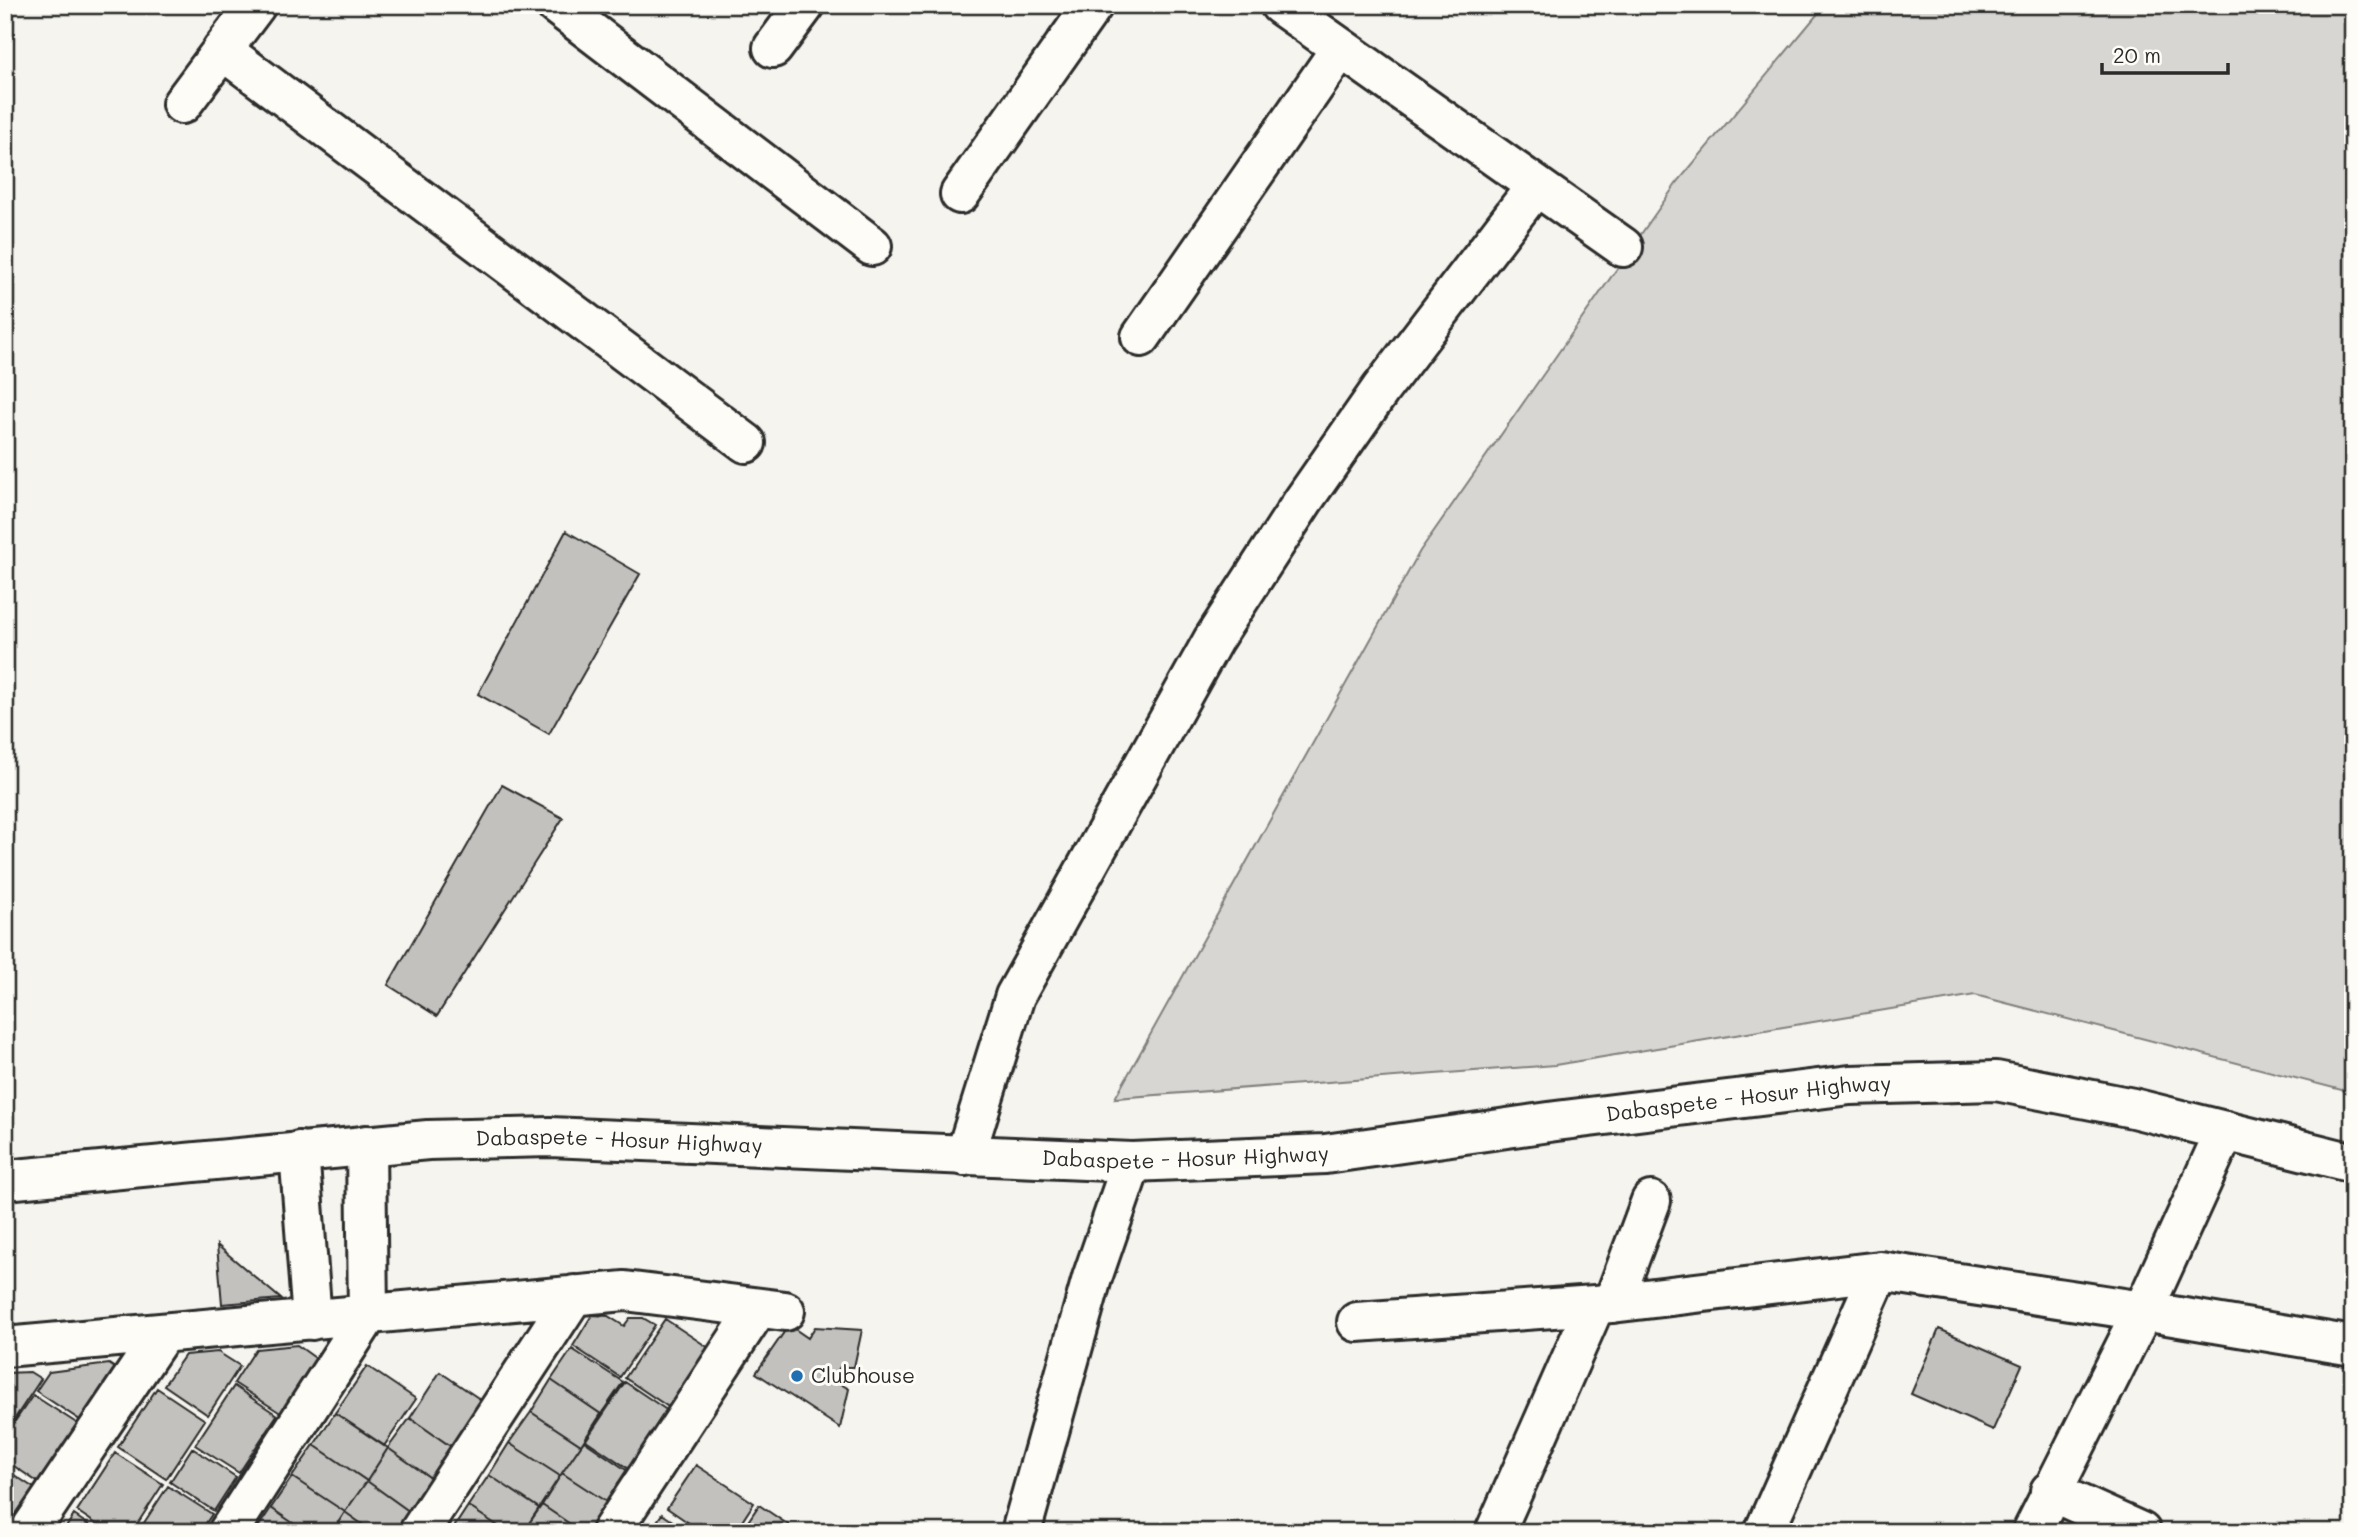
<svg xmlns="http://www.w3.org/2000/svg" width="2358" height="1537" font-family="Mali,sans-serif">
  <rect width="100%" height="100%" fill="#f5f4ef"/>
  <filter id="ink" filterUnits="userSpaceOnUse"><feTurbulence type="fractalNoise" baseFrequency=".0143" numOctaves="2"/><feDisplacementMap in="SourceGraphic" scale="14" xChannelSelector="R" yChannelSelector="G"/><feConvolveMatrix kernelMatrix="1 2 1 2 8 2 1 2 1" color-interpolation-filters="sRGB"/></filter>
  <g filter="url(#ink)">
    <path fill="#d7d6d2" stroke="#81807e" stroke-width="2" d="M 1825,5 L 2353,5 L 2353,1093 L 1975,995 L 1555,1065 L 1115,1098 L 1420,551 L 1676,184 Z"/>
    <path fill="#c2c1be" stroke="#2b2b2b" stroke-width="2" d="M 566,531 L 640,574 L 549,734 L 478,694 Z
      M 502,785 L 563,818 L 437,1016 L 388,985 Z
      M 217,1245 L 281,1299 L 222,1304 Z
      M 592,1315 L 608,1316 L 624,1326 L 630,1318 L 643,1318 L 655,1325 L 620,1377 L 573,1346 Z
      M 665,1319 L 712,1350 L 673,1410 L 625,1378 Z
      M 789,1325 L 808,1338 L 815,1327 L 862,1330 L 854,1367 L 840,1367 L 832,1379 L 849,1389 L 840,1428 L 756,1373 Z
      M 1939,1329 L 2022,1365 L 1993,1430 L 1911,1394 Z
      M 297,1345 L 318,1360 L 282,1414 L 234,1383 L 256,1349 Z
      M 572,1349 L 623,1382 L 601,1414 L 551,1380 Z
      M 218,1352 L 240,1366 L 208,1415 L 164,1385 L 185,1355 Z
      M 109,1364 L 118,1370 L 83,1422 L 36,1391 L 49,1372 Z
      M 367,1366 L 416,1399 L 384,1446 L 335,1413 Z
      M 30,1372 L 41,1379 L 5,1433 L 5,1373 Z
      M 440,1372 L 487,1404 L 456,1450 L 410,1418 Z
      M 551,1380 L 601,1414 L 581,1445 L 531,1412 Z
      M 625,1382 L 671,1413 L 632,1471 L 586,1440 Z
      M 234,1386 L 277,1415 L 239,1473 L 195,1445 Z
      M 157,1388 L 205,1420 L 166,1479 L 118,1447 Z
      M 33,1395 L 81,1426 L 42,1485 L 5,1460 L 5,1436 Z
      M 531,1412 L 581,1445 L 560,1476 L 509,1443 Z
      M 335,1413 L 388,1448 L 367,1481 L 314,1445 Z
      M 410,1418 L 456,1450 L 435,1481 L 388,1448 Z
      M 584,1441 L 632,1474 L 611,1505 L 562,1473 Z
      M 509,1443 L 560,1476 L 539,1508 L 489,1475 Z
      M 314,1445 L 367,1481 L 345,1512 L 292,1477 Z
      M 192,1448 L 236,1477 L 214,1511 L 170,1482 Z
      M 388,1448 L 435,1481 L 413,1514 L 367,1481 Z
      M 115,1453 L 163,1484 L 132,1532 L 108,1532 L 77,1511 Z
      M 696,1465 L 754,1503 L 735,1532 L 702,1532 L 667,1508 Z
      M 5,1469 L 37,1490 L 10,1532 L 5,1532 Z
      M 562,1473 L 611,1505 L 594,1532 L 582,1532 L 542,1505 Z
      M 489,1475 L 539,1508 L 523,1532 L 507,1532 L 468,1506 Z
      M 292,1477 L 345,1512 L 332,1532 L 306,1532 L 271,1508 Z
      M 367,1481 L 413,1514 L 402,1532 L 373,1532 L 345,1512 Z
      M 168,1486 L 212,1514 L 200,1532 L 138,1532 Z
      M 542,1505 L 582,1532 L 523,1532 Z
      M 759,1505 L 799,1532 L 741,1532 Z
      M 468,1506 L 507,1532 L 451,1532 Z
      M 271,1508 L 306,1532 L 255,1532 Z
      M 345,1512 L 373,1532 L 332,1532 Z
      M 662,1514 L 689,1532 L 650,1532 Z
      M 74,1515 L 99,1532 L 63,1532 Z"/>
    <g fill="none" stroke-linecap="round" stroke-linejoin="round">
      <defs>
        <path id="minor" d="M 556,5 L 872,246
          M 1280,5 L 1623,247
          M 773,48 L 805,5
          M 222,50 L 746,443
          M 182,104 L 256,5
          M 960,194 L 1093,5
          M 1141,337 L 1341,48
          M 299,1151 L 312,1320
          M 965,1156 L 1015,996 L 1213,640 L 1303,501 L 1381,389 L 1536,186
          M 1613,1303 L 1651,1201
          M 1357,1322 L 1595,1305 L 1880,1271 L 2143,1311 L 2353,1346
          M 5,1347 L 625,1291 L 785,1311
          M 2050,1491 L 2141,1532
          M 29,1532 L 163,1333
          M 228,1532 L 368,1315 L 366,1145
          M 419,1532 L 574,1295
          M 611,1532 L 758,1308
          M 1021,1532 L 1092,1278 L 1132,1162
          M 1495,1532 L 1595,1305
          M 1764,1532 L 1880,1271
          M 2032,1532 L 2143,1311 L 2225,1131"/>
        <g id="trunk">
          <path id="s1" d="M 5,1180 L 428,1140 L 550,1137 L 1132,1162 L 1325,1154 L 1556,1121 L 1850,1085 L 1996,1081 L 2133,1108 L 2353,1163"/>
        </g>
      </defs>
      <use href="#minor" stroke="#2b2b2b" stroke-width="44"/>
      <use href="#trunk" stroke="#2b2b2b" stroke-width="44"/>
      <use href="#minor" stroke="#fdfcf7" stroke-width="38"/>
      <use href="#trunk" stroke="#fdfcf7" stroke-width="38"/>
    </g>
  </g>
  <circle fill="#1f6fb2" stroke="#fdfcf7" stroke-width="2.5" cx="797" cy="1376" r="7"/>
  <g text-anchor="middle" stroke-width="6" stroke-linejoin="round" paint-order="stroke">
    <g font-size="21" fill="#2b2b2b" stroke="#fdfcf7">
      <text dy="7" stroke="none"><textPath href="#s1" startOffset="1750">Dabaspete - Hosur Highway</textPath></text>
      <text dy="7" stroke="none"><textPath href="#s1" startOffset="616">Dabaspete - Hosur Highway</textPath></text>
      <text dy="7" stroke="none"><textPath href="#s1" startOffset="1183">Dabaspete - Hosur Highway</textPath></text>
    </g>
    <g font-size="21" fill="#2b2b2b" stroke="#fdfcf7" text-anchor="start">
      <text x="811" y="1383">Clubhouse</text>
    </g>
  </g>
  <rect width="2358" height="1537" fill="none" stroke="#fdfcf7" stroke-width="28"/>
  <rect x="14" y="14" width="2330" height="1509" fill="none" stroke="#2b2b2b" stroke-width="2.5" filter="url(#ink)"/>
  <path d="M2102 63v10h126v-10" fill="none" stroke="#2b2b2b" stroke-width="3.5"/>
  <text x="2113" y="63" font-size="21" fill="#2b2b2b" stroke="#fdfcf7" stroke-width="5" paint-order="stroke">20 m</text>
</svg>
